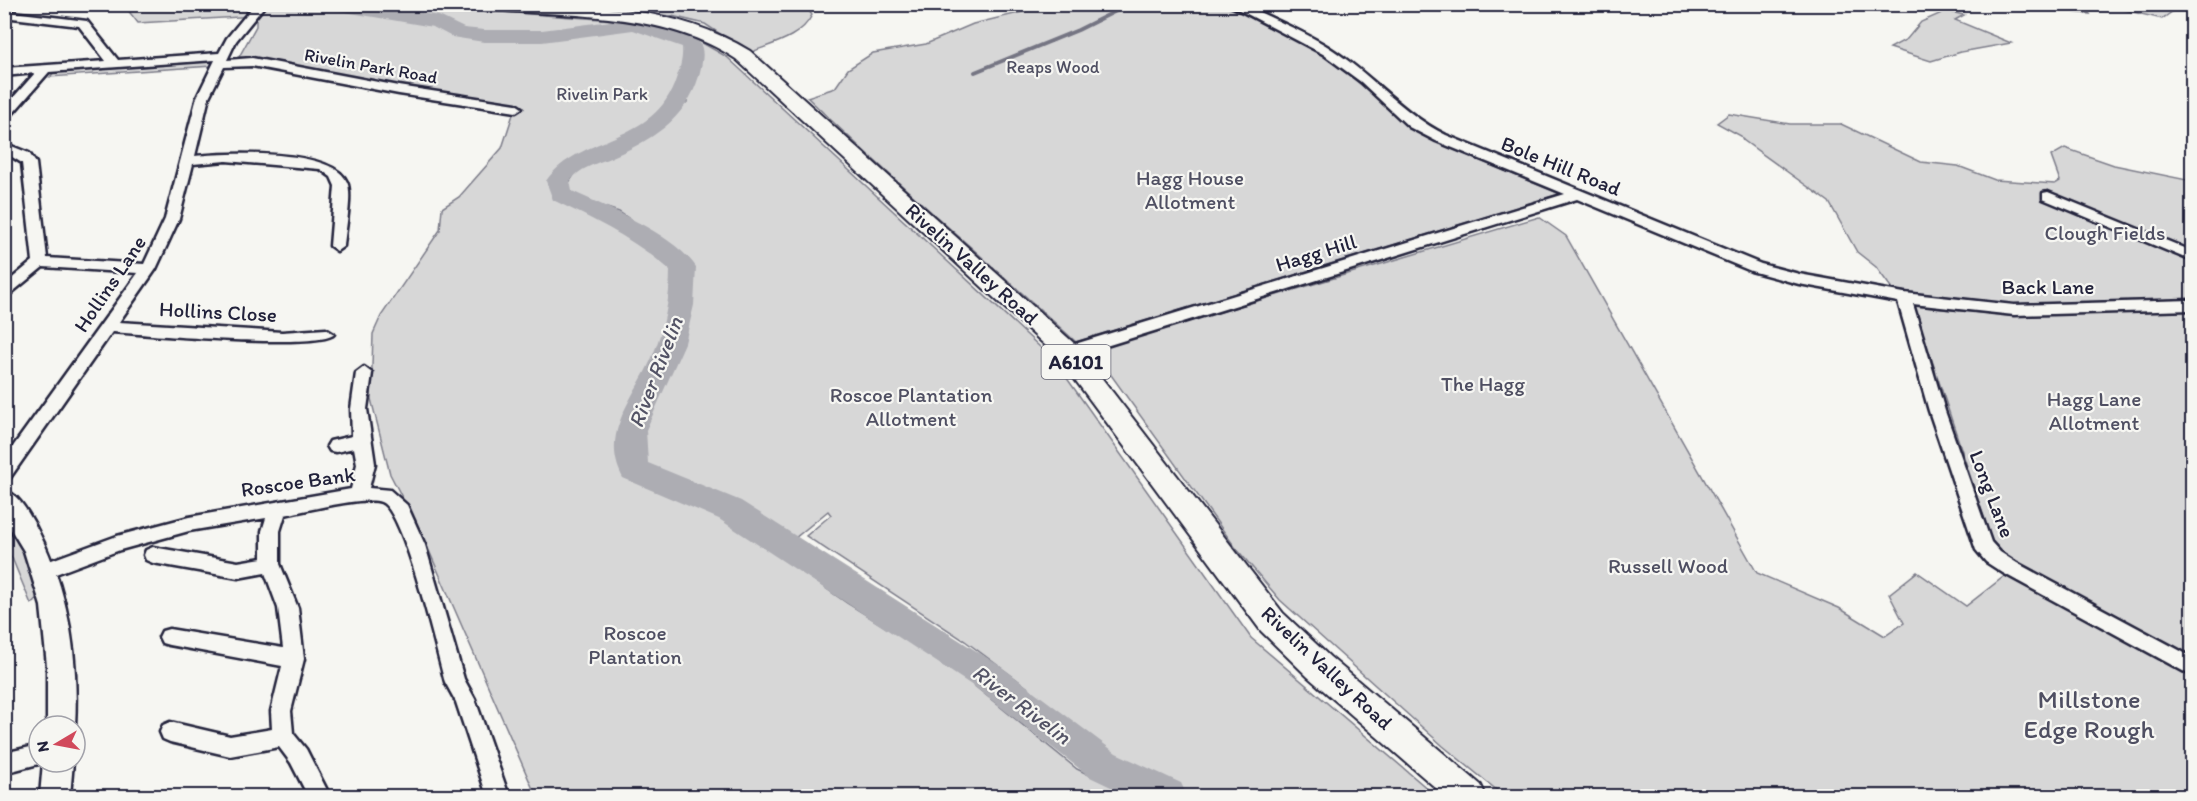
<svg xmlns="http://www.w3.org/2000/svg" width="2197" height="801" font-family="Itim,sans-serif">
  <rect width="100%" height="100%" fill="#f6f6f2"/>
  <filter id="ink" filterUnits="userSpaceOnUse"><feTurbulence type="fractalNoise" baseFrequency=".0167" numOctaves="2"/><feDisplacementMap in="SourceGraphic" scale="12" xChannelSelector="R" yChannelSelector="G"/><feConvolveMatrix kernelMatrix="1 2 1 2 8 2 1 2 1" color-interpolation-filters="sRGB"/></filter>
  <g filter="url(#ink)">
    <path fill="#d7d7d7" stroke="#7c7c89" stroke-width="1.5" d="M 804,4 L 812,15 C 801,38 771,44 749,53 L 705,24 L 672,16 L 522,5 Z
      M 116,5 L 429,5 L 459,9 L 629,21 L 661,27 L 685,33 L 727,57 L 1054,360 L 1251,638 L 1436,796 L 1186,796 L 1119,762 L 1020,693 L 1027,687 L 965,641 L 806,536 L 831,515 L 828,511 L 795,538 L 737,502 L 680,483 L 637,462 L 634,435 L 648,401 L 671,365 L 688,316 L 693,288 L 688,261 L 670,246 L 619,212 L 586,201 L 570,191 L 568,184 L 578,169 L 586,164 L 634,142 L 636,138 L 666,120 L 687,102 L 688,96 L 673,98 C 648,138 600,138 567,163 C 562,167 558,176 554,182 L 558,198 L 625,231 L 675,266 L 679,292 L 655,367 L 630,406 L 621,444 L 626,472 L 732,523 L 847,603 L 956,671 L 1077,769 L 1133,796 L 536,796 L 427,546 L 390,474 L 371,399 L 373,334 L 381,316 L 440,230 L 442,208 L 459,197 L 502,148 L 516,105 L 239,57 L 256,26 L 256,16 L 138,23 L 127,9 Z
      M 1052,5 L 1223,5 L 1295,38 L 1335,63 L 1416,131 L 1445,146 L 1560,194 L 1076,342 C 987,260 894,182 807,97 L 835,88 L 848,69 L 873,53 L 926,44 L 973,24 Z
      M 2019,5 C 2037,4 2081,0 2090,14 L 2024,7 Z
      M 2104,5 L 2192,5 L 2192,14 L 2176,9 L 2162,19 Z
      M 1946,11 L 1964,15 L 1955,20 L 2011,43 L 1961,52 L 1931,61 L 1890,48 L 1907,39 L 1921,22 Z
      M 203,60 L 211,62 L 212,66 L 50,77 L 55,71 Z
      M 1729,114 L 1790,124 L 1841,124 L 1921,162 L 1958,166 L 1995,180 L 2055,184 L 2060,181 L 2051,156 L 2065,148 L 2114,165 L 2192,181 L 2192,299 L 2011,304 L 1893,290 L 1876,267 L 1857,252 L 1829,202 L 1743,140 L 1741,136 L 1717,123 Z
      M 1539,217 L 1566,236 L 1757,573 L 1839,608 L 1885,636 L 1904,623 L 1889,594 L 1917,572 L 1966,606 L 2006,575 L 2192,674 L 2192,796 L 1504,796 L 1443,746 L 1280,600 L 1235,547 L 1093,350 Z
      M 1914,306 L 2010,316 L 2192,311 L 2192,659 L 2047,583 L 1994,548 Z
      M 4,519 L 11,527 L 39,585 L 35,602 L 31,604 L 12,558 L 5,546 Z"/>
    <g fill="none" stroke-linecap="round" stroke-linejoin="round">
      <path stroke="#757583" stroke-width="4" d="M 975,72 L 1078,30 L 1130,4"/>
      <path fill="#adadb3" fill-rule="evenodd" d="M 324,4 L 370,4 L 439,16 L 464,28 L 484,30 L 542,30 L 634,18 L 676,30 L 698,40 C 706,51 702,63 699,76 C 686,120 650,141 610,158 C 595,164 580,168 570,181 L 572,191 C 608,208 674,234 696,267 L 694,305 L 685,343 L 646,430 L 648,463 L 741,501 L 1000,666 L 1116,753 L 1181,783 L 1187,796 L 1130,796 L 1090,777 L 976,688 L 719,519 L 623,478 C 598,432 637,395 653,355 C 664,328 670,299 670,270 C 634,239 595,220 553,200 L 546,181 C 580,133 655,145 676,79 C 680,69 683,58 682,47 L 633,30 L 542,42 L 484,42 L 452,37 L 433,27 L 333,10 Z"/>
      <defs>
        <path id="street" d="M 255,4 L 266,4 L 236,41 L 227,60 L 252,58 L 399,86 L 516,104 L 522,108 L 516,112 L 399,94 L 252,66 L 224,67 L 209,97 L 195,156 C 227,153 333,148 347,182 C 353,194 345,231 344,246 L 337,251 L 330,246 L 335,186 L 331,177 L 320,169 L 226,161 L 193,164 L 179,219 L 156,269 L 119,322 L 282,332 L 326,329 L 334,334 C 323,350 141,334 112,332 L 10,478 L 4,479 L 4,459 L 138,273 L 43,267 L 4,299 L 4,285 L 33,261 L 22,163 L 4,152 L 4,143 L 29,153 L 36,163 L 47,258 L 144,264 L 165,219 L 197,97 L 215,60 L 49,72 L 8,119 L 4,120 L 4,108 L 35,73 L 4,76 L 4,68 L 106,61 L 79,26 L 4,17 L 4,11 L 87,21 L 118,60 L 219,53 L 227,38 Z
          M 1228,4 L 1243,4 C 1272,19 1306,32 1333,50 C 1374,77 1402,113 1446,135 L 1761,264 L 1799,274 L 1904,293 L 2014,305 L 2192,300 L 2192,310 L 2014,315 L 1913,304 L 1945,411 L 1991,542 L 2000,552 L 2017,563 L 2192,657 L 2192,676 L 2003,573 L 1986,562 L 1976,550 L 1929,411 L 1898,302 L 1799,284 L 1751,271 L 1577,199 L 1074,356 L 1062,356 L 1060,352 L 1062,348 L 1565,194 L 1436,141 L 1409,127 L 1361,82 L 1323,54 Z
          M 2048,192 L 2192,251 L 2192,261 L 2043,199 L 2043,193 Z
          M 364,367 L 372,373 L 367,409 L 375,464 L 369,488 L 390,490 L 407,505 L 425,545 L 464,679 L 475,699 L 509,796 L 487,796 L 456,702 L 445,682 C 437,653 404,510 381,502 C 364,496 305,511 285,515 L 280,531 L 280,564 L 298,608 L 304,659 L 291,711 L 293,733 L 306,749 L 330,796 L 308,796 L 291,763 L 279,747 L 230,756 L 170,742 L 163,739 L 160,732 L 163,725 L 170,722 L 230,736 L 272,729 L 271,711 L 282,666 L 169,645 L 162,643 L 159,637 L 162,631 L 169,629 L 283,648 L 278,608 L 265,573 L 238,578 L 153,563 L 146,560 L 144,555 L 146,550 L 153,547 L 238,562 L 262,558 L 262,531 L 266,518 L 189,531 L 120,550 L 45,578 L 38,575 L 36,570 L 38,565 L 117,536 L 189,517 L 351,489 L 357,464 L 354,448 L 336,452 L 330,451 L 327,446 L 330,441 L 352,436 L 351,409 L 356,373 Z
          M 39,745 L 39,762 L 46,762 L 4,773 L 4,753 Z"/>
        <path id="secondary" d="M 4,490 C 18,494 27,511 34,523 C 68,586 79,655 75,726 L 47,726 L 47,666 L 41,606 L 24,551 L 4,518 Z
          M 43,762 L 73,762 L 70,796 L 40,796 Z"/>
        <path id="primary" d="M 467,4 C 560,4 668,0 750,51 L 1077,346 L 1283,613 L 1330,657 L 1481,785 L 1486,796 L 1445,796 L 1308,677 L 1261,631 L 1059,358 L 736,59 C 664,10 560,16 475,9 Z"/>
      </defs>
      <use href="#street" stroke="#22223b" stroke-width="5"/>
      <use href="#secondary" stroke="#22223b" stroke-width="5"/>
      <use href="#primary" stroke="#22223b" stroke-width="4"/>
      <use href="#street" fill="#f6f6f2" fill-rule="evenodd"/>
      <use href="#secondary" fill="#f6f6f2" fill-rule="evenodd"/>
      <use href="#primary" fill="#f6f6f2" fill-rule="evenodd"/>
    </g>
  </g>
  <g text-anchor="middle" stroke-width="4.5" stroke-linejoin="round" paint-order="stroke">
    <g font-size="18" fill="#22223b" stroke="#f6f6f2">
      <text transform="translate(371 66) rotate(10)" y="6">Rivelin Park Road</text>
    </g>
    <g font-size="18" fill="#4f4f62" stroke="#f6f6f2">
      <text x="1053" y="73">Reaps Wood</text>
      <text x="602" y="100">Rivelin Park</text>
    </g>
    <rect fill="#f6f6f2" stroke="#626272" stroke-width="1.5" x="1041.5" y="345" width="69" height="34" rx="4.5"/>
    <g font-size="20" font-weight="bold" fill="#22223b">
      <text x="1076" y="369">A6101</text>
    </g>
    <g font-size="21" fill="#22223b" stroke="#f6f6f2">
      <text transform="translate(1561 166) rotate(22)" y="7">Bole Hill Road</text>
      <text transform="translate(1316 253) rotate(-17)" y="7">Hagg Hill</text>
      <text transform="translate(972 264) rotate(42)" y="7">Rivelin Valley Road</text>
      <text transform="translate(110 284) rotate(-56)" y="7">Hollins Lane</text>
      <text x="2048" y="294">Back Lane</text>
      <text transform="translate(218 312) rotate(3)" y="7">Hollins Close</text>
      <text transform="translate(298 482) rotate(-8)" y="7">Roscoe Bank</text>
      <text transform="translate(1992 494) rotate(69)" y="7">Long Lane</text>
      <text transform="translate(1327 668) rotate(43)" y="7">Rivelin Valley Road</text>
    </g>
    <g font-size="21" fill="#4f4f62" stroke="#f6f6f2">
      <text x="1190" y="185">Hagg House<tspan x="1190" dy="24">Allotment</tspan></text>
      <text x="2105" y="240">Clough Fields</text>
      <text x="1483" y="391">The Hagg</text>
      <text x="911" y="402">Roscoe Plantation<tspan x="911" dy="24">Allotment</tspan></text>
      <text x="2094" y="406">Hagg Lane<tspan x="2094" dy="24">Allotment</tspan></text>
      <text x="1668" y="573">Russell Wood</text>
      <text x="635" y="640">Roscoe<tspan x="635" dy="24">Plantation</tspan></text>
    </g>
    <g font-size="22" font-style="italic" fill="#535365" stroke="#f6f6f2">
      <text transform="translate(655 372) rotate(-69)" y="8">River Rivelin</text>
      <text transform="translate(1022 704) rotate(37)" y="8">River Rivelin</text>
    </g>
    <g font-size="26" fill="#4f4f62" stroke="#f6f6f2">
      <text x="2089" y="708">Millstone<tspan x="2089" dy="30">Edge Rough</tspan></text>
    </g>
  </g>
  <rect width="2197" height="801" fill="none" stroke="#f6f6f2" stroke-width="24"/>
  <rect x="12" y="12" width="2173" height="777" fill="none" stroke="#22223b" stroke-width="2" filter="url(#ink)"/>
  <g transform="translate(57 744) rotate(260)"><circle r="28" fill="#f6f6f2" stroke="#a1a1a9" stroke-width="1.5"/>
  <path d="M0-4.5L10 22L0 15L-10 22Z" fill="#d1495b"/>
  <text y="-9" font-size="16" font-weight="bold" text-anchor="middle" fill="#22223b">N</text>
  </g>
</svg>
